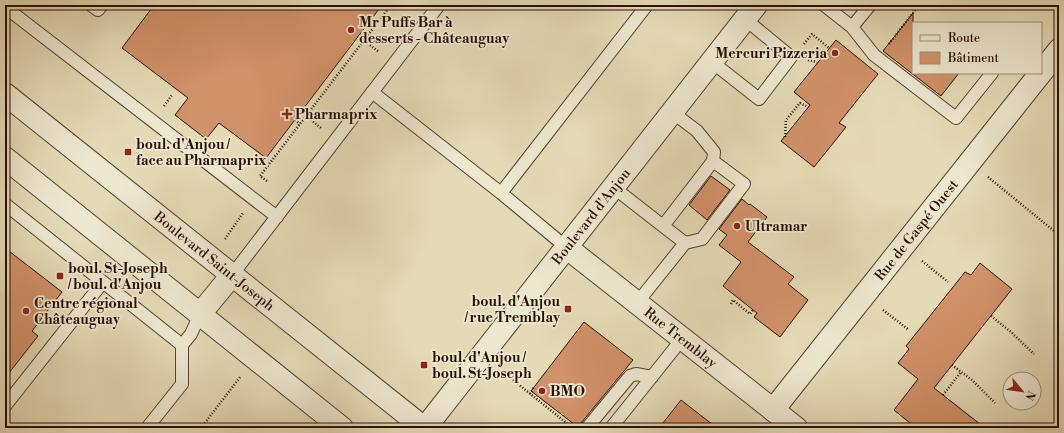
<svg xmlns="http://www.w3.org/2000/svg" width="1064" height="433" font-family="'Libre Bodoni',serif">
  <rect width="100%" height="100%" fill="#e4dab5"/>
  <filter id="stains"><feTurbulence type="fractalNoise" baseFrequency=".005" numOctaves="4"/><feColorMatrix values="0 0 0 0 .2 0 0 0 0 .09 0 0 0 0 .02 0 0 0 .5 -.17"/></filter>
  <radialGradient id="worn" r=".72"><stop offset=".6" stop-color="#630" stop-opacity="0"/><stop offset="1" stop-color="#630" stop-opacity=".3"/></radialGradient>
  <path fill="#d19169" stroke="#271004" d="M 154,5 L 382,5 L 266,158 L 219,123 L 206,139 L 175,115 L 188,98 L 122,48 Z
    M 913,13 L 913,73 L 959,73 L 941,96 L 883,51 Z
    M 836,40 L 878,74 L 839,123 L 846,127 L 814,167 L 781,141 L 810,105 L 794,92 Z
    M 711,176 L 730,190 L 707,220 L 689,205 Z
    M 742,199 L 749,205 L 750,204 L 767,217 L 748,242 L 794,277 L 788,284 L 808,300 L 780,337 L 754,317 L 757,313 L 723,286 L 741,262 L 719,245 L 727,235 L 719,229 Z
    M 5,248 L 62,292 L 32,331 L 38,336 L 5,378 Z
    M 980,263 L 1012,289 L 934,388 L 985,428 L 916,428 L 894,410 L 918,379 L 898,363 L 909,349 L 906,346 L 965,272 L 971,275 Z
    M 584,322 L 633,360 L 581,423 L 579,428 L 531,391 Z
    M 681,400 L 717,428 L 659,428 Z"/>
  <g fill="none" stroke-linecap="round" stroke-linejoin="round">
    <defs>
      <path id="service" d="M 91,5 L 98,10 L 102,5
        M 824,5 L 852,27 L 870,5
        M 5,7 L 277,217
        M 852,27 L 874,55 L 956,118 L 992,73
        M 712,62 L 759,99 L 791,57 L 745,19
        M 372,92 L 501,193 L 647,5
        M 613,187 L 663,226 L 713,161 L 714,152 L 697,131 L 672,112
        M 501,193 L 566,247
        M 5,204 L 182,345 L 191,334 L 200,314
        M 685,243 L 702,239 L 744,184 L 713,161
        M 232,275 L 439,5
        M 637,303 L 685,243 L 663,226
        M 5,406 L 103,282
        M 147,428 L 182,384 L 182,345
        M 587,428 L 630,376 L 636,374 L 652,377
        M 611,428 L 682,339"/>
      <g id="minor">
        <path id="s1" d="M 566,247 L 796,428"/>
        <path id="s2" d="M 773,410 L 1059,50"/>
      </g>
      <g id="tertiary">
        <path id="s3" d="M 5,94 L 424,428"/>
        <path d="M 5,158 L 342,428"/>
        <path d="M 200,314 L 232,275"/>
        <path id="s4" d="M 425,428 L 756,5"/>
      </g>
    </defs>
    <use href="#service" stroke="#564230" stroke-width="14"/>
    <use href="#minor" stroke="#564230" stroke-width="24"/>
    <use href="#tertiary" stroke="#564230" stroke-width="24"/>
    <path stroke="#271004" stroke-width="2.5" stroke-dasharray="1 2" stroke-linecap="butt" d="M 358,36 L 379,52
      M 804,44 L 812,34 L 829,48
      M 889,44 L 919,5
      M 808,60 L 817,62
      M 164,106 L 172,95
      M 306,116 L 321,128
      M 295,120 L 300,124
      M 785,137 L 786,120 L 800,103 L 808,107
      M 988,177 L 1059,235
      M 267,181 L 260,176 L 391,5
      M 225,239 L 243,213
      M 922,261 L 948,282
      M 731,304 L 733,300 L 750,314 L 753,310
      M 883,310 L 909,330
      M 991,316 L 1011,332 L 1034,354
      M 952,365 L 972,380 L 995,403
      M 513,380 L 569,425
      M 530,394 L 534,387
      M 943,395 L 961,372
      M 201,428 L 241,376"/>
    <use href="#service" stroke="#ede7cf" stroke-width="12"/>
    <use href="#minor" stroke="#ede7cf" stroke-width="22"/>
    <use href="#tertiary" stroke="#ede7cf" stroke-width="22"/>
  </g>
  <g fill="#8f2418" stroke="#ede7cf" stroke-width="1.5">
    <circle cx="351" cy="30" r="4"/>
    <circle cx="835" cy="53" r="4"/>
    <path d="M285 108h4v4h4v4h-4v4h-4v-4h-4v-4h4z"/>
    <rect x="124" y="148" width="8" height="8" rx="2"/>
    <circle cx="737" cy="226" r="4"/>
    <rect x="56" y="272" width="8" height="8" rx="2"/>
    <rect x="564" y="305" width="8" height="8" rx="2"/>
    <circle cx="26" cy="311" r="4"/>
    <rect x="420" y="361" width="8" height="8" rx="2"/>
    <circle cx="542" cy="391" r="4"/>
  </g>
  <g text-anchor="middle" stroke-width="3.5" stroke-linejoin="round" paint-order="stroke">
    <g font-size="14" font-weight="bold" fill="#271004" stroke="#ede7cf" text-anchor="start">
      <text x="359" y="27">Mr Puffs Bar à<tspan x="359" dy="16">desserts - Châteauguay</tspan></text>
      <text x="827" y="58" text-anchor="end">Mercuri Pizzeria</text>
      <text x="295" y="119">Pharmaprix</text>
      <text x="136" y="149">boul. d'Anjou /<tspan x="136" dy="16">face au Pharmaprix</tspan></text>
      <text x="745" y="231">Ultramar</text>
      <text x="68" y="273">boul. St-Joseph<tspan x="68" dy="16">/ boul. d'Anjou</tspan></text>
      <text x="560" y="306" text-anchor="end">boul. d'Anjou<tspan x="560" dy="16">/ rue Tremblay</tspan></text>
      <text x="34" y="308">Centre régional<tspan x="34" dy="16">Châteauguay</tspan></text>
      <text x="432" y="362">boul. d'Anjou /<tspan x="432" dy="16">boul. St-Joseph</tspan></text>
      <text x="550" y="396">BMO</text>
    </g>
    <g font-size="14" fill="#271004" stroke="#ede7cf">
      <text dy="5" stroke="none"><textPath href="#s4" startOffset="269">Boulevard d'Anjou</textPath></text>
      <text dy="5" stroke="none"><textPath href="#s2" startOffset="230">Rue de Gaspé Ouest</textPath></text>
      <text dy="5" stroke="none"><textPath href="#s3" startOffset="268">Boulevard Saint-Joseph</textPath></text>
      <text dy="5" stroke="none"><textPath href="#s1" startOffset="146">Rue Tremblay</textPath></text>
    </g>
  </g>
  <rect width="1064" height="433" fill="none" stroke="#e4dab5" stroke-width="20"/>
  <rect x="6" y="6" width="1052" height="421" fill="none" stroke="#271004" stroke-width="2"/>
  <rect x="10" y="10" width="1044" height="413" fill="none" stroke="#271004"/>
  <rect x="912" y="22" width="130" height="52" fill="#ede7cf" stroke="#9e917e"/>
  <rect x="920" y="35" width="20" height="6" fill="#ede7cf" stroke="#9e917e"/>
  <text x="948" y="42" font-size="12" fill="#271004">Route</text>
  <rect x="920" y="52" width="20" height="12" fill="#d19169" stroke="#9e917e"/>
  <text x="948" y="62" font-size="12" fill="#271004">Bâtiment</text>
  <g transform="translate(1022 391) rotate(119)"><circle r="19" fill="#ede7cf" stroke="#9e917e"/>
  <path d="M0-3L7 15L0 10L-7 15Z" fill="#8f2418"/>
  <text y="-6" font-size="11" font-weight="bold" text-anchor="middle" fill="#271004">N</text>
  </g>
  <rect width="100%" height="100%" filter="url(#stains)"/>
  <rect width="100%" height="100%" fill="url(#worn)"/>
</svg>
